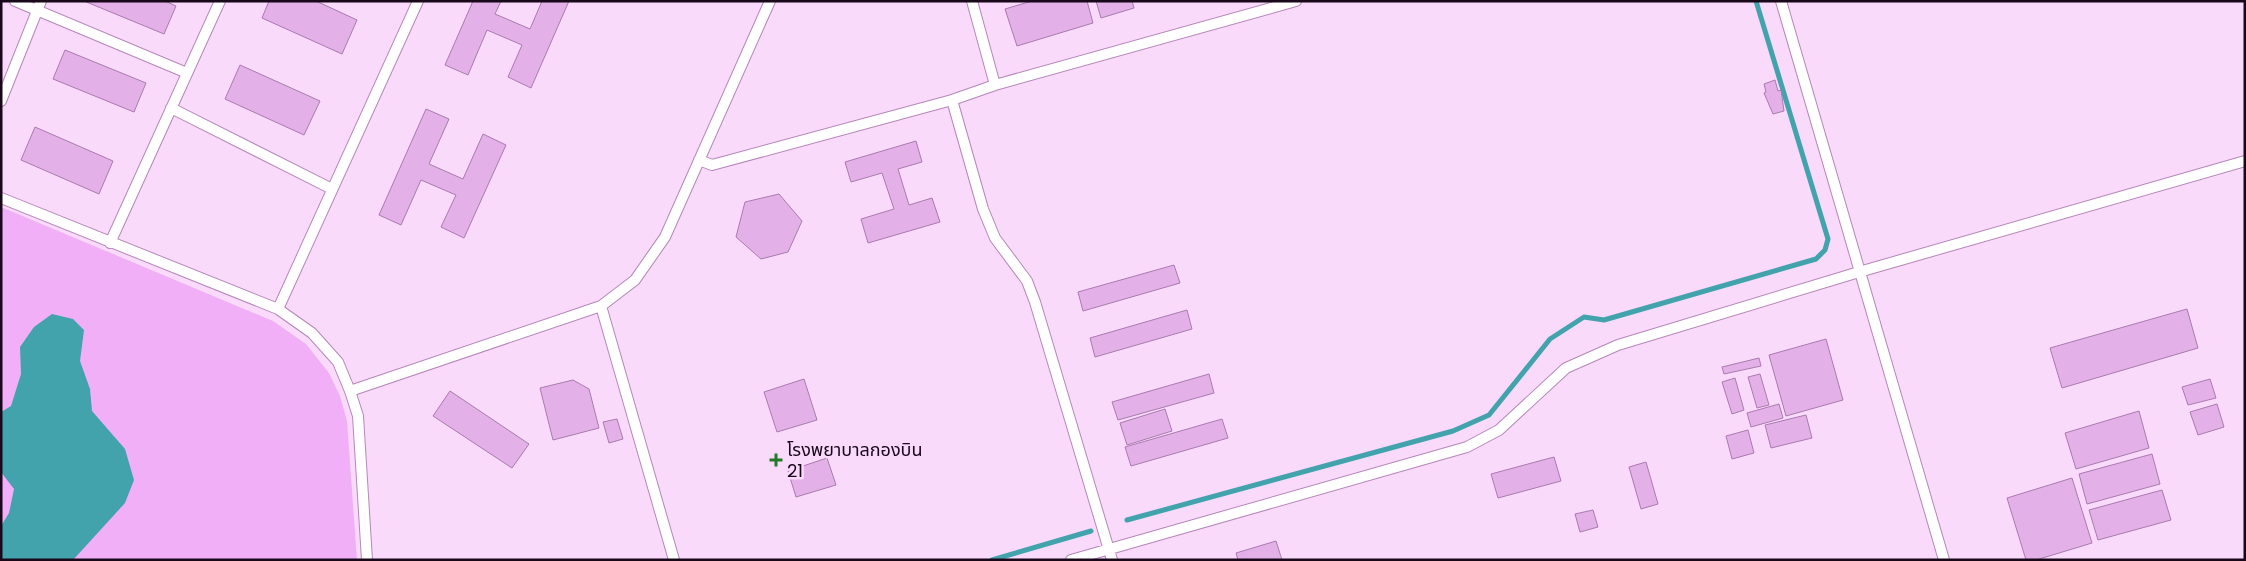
<svg xmlns="http://www.w3.org/2000/svg" width="2246" height="561" font-family="Poppins,'Noto Sans Thai',sans-serif">
  <rect width="100%" height="100%" fill="#f9dafb"/>
  <path fill="#f1aff7" d="M 1,207 L 273,321 L 306,344 L 329,373 L 340,396 L 347,421 L 357,560 L 1,560 Z"/>
  <path fill="#42a3ac" d="M 52,314 L 73,319 L 84,330 L 80,361 L 90,389 L 92,411 L 125,449 L 134,480 L 125,503 L 73,560 L 1,560 L 1,526 L 9,513 L 14,489 L 1,472 L 1,412 L 11,406 L 21,374 L 20,347 L 34,327 Z"/>
  <g fill="none" stroke-linecap="round" stroke-linejoin="round">
    <path stroke="#42a3ac" stroke-width="5" d="M 1127,520 L 1453,431 L 1489,415 L 1550,339 L 1584,317 L 1604,320 L 1816,259 L 1825,250 L 1828,239 L 1756,1
      M 992,560 L 1091,531"/>
  </g>
  <path fill="#e3b1e8" stroke="#a97aae" d="M 84,1 L 165,1 L 176,6 L 164,34 Z
    M 269,1 L 316,1 L 357,20 L 342,54 L 262,18 Z
    M 473,1 L 501,1 L 495,14 L 530,29 L 542,1 L 569,1 L 531,88 L 508,77 L 522,45 L 487,30 L 468,75 L 445,65 Z
    M 1032,1 L 1087,1 L 1093,23 L 1017,46 L 1005,9 Z
    M 1096,1 L 1132,1 L 1134,8 L 1101,18 Z
    M 65,50 L 146,83 L 134,112 L 53,79 Z
    M 240,65 L 320,101 L 304,135 L 225,99 Z
    M 1775,80 L 1778,91 L 1781,90 L 1784,111 L 1773,114 L 1764,93 L 1766,92 L 1764,84 Z
    M 426,109 L 449,119 L 429,164 L 463,179 L 483,134 L 506,145 L 464,238 L 441,227 L 456,195 L 421,180 L 401,225 L 379,215 Z
    M 35,127 L 113,161 L 99,194 L 21,160 Z
    M 916,141 L 922,162 L 898,169 L 909,205 L 932,198 L 940,222 L 868,243 L 861,219 L 894,209 L 882,173 L 851,182 L 845,162 Z
    M 779,194 L 802,221 L 788,252 L 761,259 L 736,237 L 745,202 Z
    M 1174,265 L 1180,283 L 1083,311 L 1078,292 Z
    M 2187,309 L 2198,348 L 2062,388 L 2050,348 Z
    M 1187,310 L 1192,329 L 1095,357 L 1090,338 Z
    M 1826,339 L 1843,400 L 1786,416 L 1769,355 Z
    M 1759,358 L 1761,366 L 1724,374 L 1722,367 Z
    M 1209,374 L 1214,393 L 1118,420 L 1112,402 Z
    M 1760,374 L 1769,405 L 1757,408 L 1748,377 Z
    M 1735,378 L 1744,410 L 1732,414 L 1722,382 Z
    M 804,379 L 817,420 L 777,432 L 764,392 Z
    M 2210,379 L 2216,398 L 2188,405 L 2182,387 Z
    M 573,380 L 589,389 L 599,428 L 553,440 L 540,388 Z
    M 450,391 L 529,444 L 512,468 L 433,416 Z
    M 1779,404 L 1783,418 L 1751,427 L 1747,413 Z
    M 2217,404 L 2224,427 L 2198,435 L 2190,412 Z
    M 1165,409 L 1172,431 L 1127,445 L 1120,423 Z
    M 2139,411 L 2149,448 L 2076,469 L 2065,433 Z
    M 1806,415 L 1812,438 L 1771,448 L 1765,425 Z
    M 617,419 L 623,439 L 609,443 L 603,422 Z
    M 1222,419 L 1228,438 L 1131,466 L 1125,447 Z
    M 1748,430 L 1754,453 L 1732,459 L 1726,436 Z
    M 2152,454 L 2160,484 L 2087,504 L 2079,474 Z
    M 1554,457 L 1561,481 L 1498,498 L 1491,474 Z
    M 827,458 L 836,485 L 796,497 L 788,471 Z
    M 1646,462 L 1658,504 L 1641,509 L 1629,467 Z
    M 2072,478 L 2092,543 L 2036,560 L 2026,560 L 2007,498 Z
    M 2162,490 L 2171,520 L 2098,540 L 2089,510 Z
    M 1593,510 L 1598,527 L 1580,532 L 1575,514 Z
    M 1276,541 L 1282,560 L 1238,560 L 1236,553 Z"/>
  <g fill="none" stroke-linecap="round" stroke-linejoin="round">
    <defs>
      <path id="service" d="M 15,1 L 187,73
        M 972,1 L 995,85
        M 1781,1 L 1944,560
        M 952,100 L 983,209 L 995,238 L 1027,281 L 1035,302 L 1112,560
        M 1,101 L 41,1
        M 171,108 L 332,189
        M 699,160 L 712,165 L 952,100 L 995,85 L 1296,1
        M 1,198 L 278,309 L 312,333 L 338,362 L 350,391 L 358,416 L 367,560
        M 110,243 L 220,1
        M 601,306 L 674,560
        M 278,309 L 418,1
        M 350,391 L 601,306 L 635,280 L 665,237 L 770,1
        M 1071,560 L 1467,447 L 1499,430 L 1566,368 L 1618,345 L 1859,272 L 2245,161"/>
    </defs>
    <use href="#service" stroke="#b686ba" stroke-width="12"/>
    <use href="#service" stroke="#fff" stroke-width="10"/>
  </g>
  <path fill="#237a28" stroke="#f9dafb" stroke-width="2" d="M773.5 452.5h5v5h5v5h-5v5h-5v-5h-5v-5h5z"/>
  <g text-anchor="middle" stroke-width="5" stroke-linejoin="round" paint-order="stroke">
    <g font-size="18" fill="#19071a" stroke="#f9dafb" text-anchor="start">
      <text x="787" y="456">โรงพยาบาลกองบิน<tspan x="787" dy="21">21</tspan></text>
    </g>
  </g>
  <rect width="2246" height="561" fill="none" stroke="#19071a" stroke-width="5"/>
</svg>
